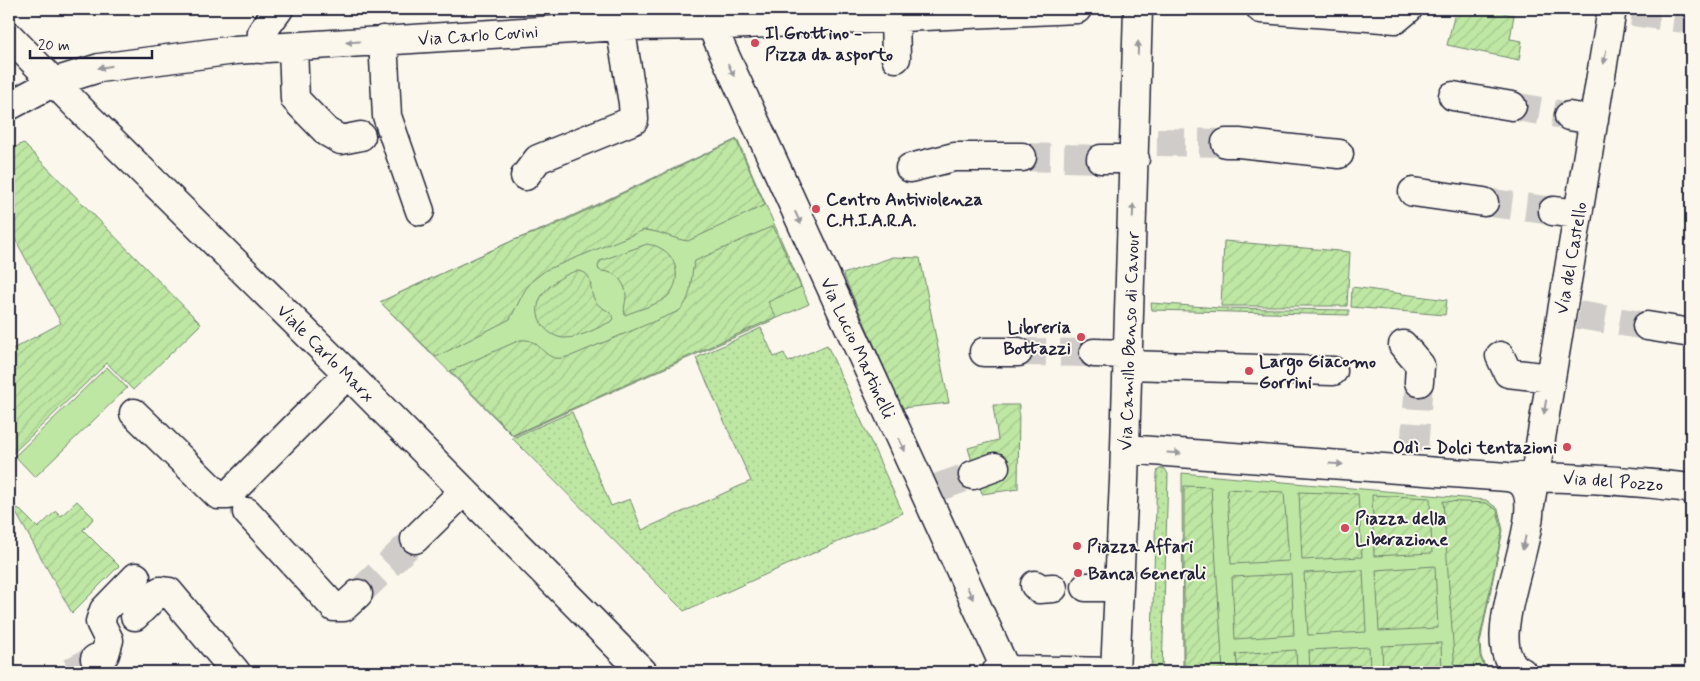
<svg xmlns="http://www.w3.org/2000/svg" width="1700" height="681" font-family="Mynerve,sans-serif">
  <defs>
    <pattern id="grass-dots" width="8" height="8" patternUnits="userSpaceOnUse" patternTransform="scale(1.25)"><rect width="8" height="8" fill="#bee7a3"/><path d="M2 2h.1M6 6h.1" fill="none" stroke="#a3c68d" stroke-width="1.8" stroke-linecap="round"/></pattern>
    <pattern id="garden-furrows" width="10" height="10" patternUnits="userSpaceOnUse" patternTransform="scale(1.25)"><rect width="10" height="10" fill="#bee7a3"/><path d="M-1 1l2-2M0 10L10 0M9 11l2-2" fill="none" stroke="#a3c68d"/></pattern>
  </defs>
  <rect width="100%" height="100%" fill="#fbf7ec"/>
  <filter id="ink" filterUnits="userSpaceOnUse"><feTurbulence type="fractalNoise" baseFrequency=".02" numOctaves="2"/><feDisplacementMap in="SourceGraphic" scale="10" xChannelSelector="R" yChannelSelector="G"/><feConvolveMatrix kernelMatrix="1 2 1 2 8 2 1 2 1" color-interpolation-filters="sRGB"/></filter>
  <g filter="url(#ink)">
    <path fill="url(#grass-dots)" stroke="#70846f" d="M 761,328 L 774,357 L 784,353 L 788,362 L 827,345 L 903,513 L 684,611 L 512,438 L 572,412 L 611,506 L 630,499 L 642,530 L 751,481 L 696,358 Z
      M 1162,468 L 1165,469 L 1168,474 L 1162,672 L 1151,672 L 1157,473 L 1158,470 Z"/>
    <path fill="#bee7a3" stroke="#70846f" d="M 737,139 L 809,304 L 513,436 L 380,302 L 514,240 L 548,227 Z
      M 107,367 L 127,388 L 35,477 L 15,456 Z
      M 1182,473 L 1486,500 L 1498,509 L 1503,530 L 1480,643 L 1481,656 L 1487,672 L 1183,672 Z"/>
    <path fill="url(#garden-furrows)" stroke="#70846f" d="M 1456,9 L 1494,9 L 1507,14 L 1514,15 L 1510,39 L 1522,41 L 1519,60 L 1447,45 Z
      M 736,140 L 765,205 L 688,241 C 672,239 661,231 644,230 L 546,270 L 533,280 L 525,290 L 510,319 L 436,357 L 380,302 L 514,240 L 549,228 Z
      M 23,143 L 201,324 L 133,390 L 107,363 L 9,457 L 9,351 L 61,323 L 9,228 L 9,151 Z
      M 773,226 L 801,287 L 768,302 L 776,317 L 513,435 L 450,371 L 520,340 C 539,338 540,354 555,358 C 560,359 566,357 571,356 L 679,311 C 694,297 689,279 695,261 Z
      M 1224,241 L 1350,252 L 1347,306 L 1221,306 Z
      M 647,244 C 650,245 655,245 658,247 C 678,255 682,281 668,296 C 660,304 637,310 625,315 C 623,307 626,303 626,295 C 626,286 619,276 611,273 C 607,271 603,272 599,270 L 598,267 L 600,261 Z
      M 893,257 L 920,258 L 949,403 L 902,408 L 843,274 Z
      M 577,271 C 595,272 588,287 594,299 C 598,309 611,309 614,319 L 612,321 C 597,328 581,338 564,338 C 548,337 533,319 539,302 C 543,288 563,274 577,271 Z
      M 1352,287 L 1447,300 L 1445,315 L 1351,307 Z
      M 1151,303 L 1219,308 L 1349,310 L 1349,315 L 1152,310 Z
      M 993,405 L 1019,405 L 1018,489 L 982,494 L 968,448 L 998,440 Z
      M 1184,486 L 1211,487 L 1223,672 L 1184,672 Z
      M 1227,489 L 1284,492 L 1289,561 L 1231,564 Z
      M 1299,492 L 1358,494 L 1362,557 L 1302,560 Z
      M 1372,495 L 1430,498 L 1432,553 L 1374,556 Z
      M 77,501 L 94,518 L 83,530 L 119,566 L 72,613 L 15,511 L 18,508 L 38,528 L 56,511 L 61,516 Z
      M 1443,501 L 1486,503 L 1497,510 L 1502,531 L 1479,643 L 1480,656 L 1486,672 L 1455,672 Z
      M 1435,566 L 1438,628 L 1379,631 L 1376,570 Z
      M 1363,570 L 1366,632 L 1308,635 L 1304,573 Z
      M 1291,574 L 1294,635 L 1235,639 L 1232,577 Z
      M 1441,643 L 1442,672 L 1383,672 L 1382,646 Z
      M 1369,647 L 1370,672 L 1310,672 L 1309,650 Z
      M 1296,650 L 1297,672 L 1238,672 L 1236,654 Z"/>
    <g fill="none" stroke-linecap="round" stroke-linejoin="round">
      <path stroke="#d0ccc9" stroke-width="28" stroke-dasharray="28 14" stroke-linecap="butt" d="M 1632,12 L 1691,20
        M 1512,106 L 1569,116
        M 1157,142 L 1226,143
        M 1022,157 L 1101,159
        M 1484,202 L 1553,211
        M 1578,315 L 1647,326
        M 1018,352 L 1094,353
        M 1414,451 L 1419,382
        M 936,488 L 973,475
        M 358,594 L 415,539
        M 70,672 L 95,659"/>
      <defs>
        <path id="minor" d="M 1261,9 L 1396,19 L 1408,9
          M 895,17 L 896,58
          M 711,25 L 1006,670
          M 9,36 L 82,111 L 348,374 L 643,672
          M 383,40 L 387,116 L 420,211
          M 293,47 L 295,99 L 327,132 L 341,140 L 361,136
          M 261,49 L 262,32 L 279,9
          M 1453,96 L 1512,106
          M 9,106 L 54,82 L 99,68 L 235,50 L 620,26 L 727,25 L 1077,9
          M 1569,116 L 1594,120
          M 1226,143 L 1239,143 L 1339,154
          M 1101,159 L 1135,159
          M 910,168 L 954,157 L 1022,157
          M 525,176 L 538,159 L 634,120 L 633,103 L 620,26
          M 1413,192 L 1484,202
          M 1553,211 L 1578,214
          M 1647,326 L 1691,333
          M 1403,345 L 1420,365 L 1419,382
          M 984,352 L 1018,352
          M 1094,353 L 1129,354
          M 1500,356 L 1508,373 L 1550,378
          M 1128,365 L 1333,371
          M 134,413 L 218,495 L 228,495 L 348,374
          M 1125,449 L 1507,477 C 1511,478 1515,479 1518,480 C 1560,505 1468,647 1522,672
          M 973,475 L 995,467
          M 1516,477 C 1575,477 1633,481 1691,488
          M 1530,505 L 1612,9
          M 247,512 L 334,607 L 344,607 L 358,594
          M 415,539 L 464,491
          M 1035,585 L 1039,589 L 1053,588
          M 1086,587 L 1119,587
          M 135,616 L 160,591 L 169,592 L 236,672
          M 95,659 L 105,654 L 109,640 L 100,622 L 104,610 L 136,577
          M 996,672 L 1006,670 L 1115,672
          M 1115,672 L 1124,481 L 1138,9"/>
      </defs>
      <use href="#minor" stroke="#22223b" stroke-width="31"/>
      <use href="#minor" stroke="#fbf7ec" stroke-width="28"/>
    </g>
    <defs><path id="oneway-solid" d="M-6-.8H1V-3.2L6.5 0L1 3.2V.8H-6Z" transform="scale(1.25)"/></defs>
    <g fill="#99979c">
      <use href="#oneway-solid" transform="translate(353 42) rotate(176)"/>
      <use href="#oneway-solid" transform="translate(1138 48) rotate(-89)"/>
      <use href="#oneway-solid" transform="translate(1605 57) rotate(99)"/>
      <use href="#oneway-solid" transform="translate(105 67) rotate(171)"/>
      <use href="#oneway-solid" transform="translate(731 70) rotate(65)"/>
      <use href="#oneway-solid" transform="translate(1133 211) rotate(-88)"/>
      <use href="#oneway-solid" transform="translate(798 218) rotate(65)"/>
      <use href="#oneway-solid" transform="translate(1545 407) rotate(99)"/>
      <use href="#oneway-solid" transform="translate(902 445) rotate(65)"/>
      <use href="#oneway-solid" transform="translate(1174 453) rotate(4)"/>
      <use href="#oneway-solid" transform="translate(1336 464) rotate(4)"/>
      <use href="#oneway-solid" transform="translate(1524 543) rotate(103)"/>
      <use href="#oneway-solid" transform="translate(970 593) rotate(65)"/>
    </g>
  </g>
  <g fill="#d1495b" stroke="#fbf7ec" stroke-width="2">
    <circle cx="755" cy="43" r="5"/>
    <circle cx="816" cy="209" r="5"/>
    <circle cx="1081" cy="337" r="5"/>
    <circle cx="1249" cy="371" r="5"/>
    <circle cx="1567" cy="447" r="5"/>
    <circle cx="1345" cy="528" r="5"/>
    <circle cx="1077" cy="546" r="5"/>
    <circle cx="1078" cy="573" r="5"/>
  </g>
  <g text-anchor="middle" stroke-width="4" stroke-linejoin="round" paint-order="stroke">
    <g font-size="18" font-weight="bold" fill="#22223b" stroke="#fbf7ec" text-anchor="start">
      <text x="765" y="39">Il Grottino -<tspan x="765" dy="21">Pizza da asporto</tspan></text>
      <text x="826" y="205">Centro Antiviolenza<tspan x="826" dy="21">C.H.I.A.R.A.</tspan></text>
      <text x="1071" y="333" text-anchor="end">Libreria<tspan x="1071" dy="21">Bottazzi</tspan></text>
      <text x="1259" y="367">Largo Giacomo<tspan x="1259" dy="21">Gorrini</tspan></text>
      <text x="1557" y="453" text-anchor="end">Odì - Dolci tentazioni</text>
      <text x="1355" y="524">Piazza della<tspan x="1355" dy="21">Liberazione</tspan></text>
      <text x="1087" y="552">Piazza Affari</text>
      <text x="1088" y="579">Banca Generali</text>
    </g>
    <g font-size="18" fill="#22223b" stroke="#fbf7ec">
      <text transform="translate(478 35) rotate(-4)" y="6">Via Carlo Covini</text>
      <text transform="translate(1571 258) rotate(-80)" y="6">Via del Castello</text>
      <text transform="translate(1129 341) rotate(-88)" y="6">Via Camillo Benso di Cavour</text>
      <text transform="translate(858 348) rotate(65)" y="6">Via Lucio Martinelli</text>
      <text transform="translate(326 353) rotate(45)" y="6">Viale Carlo Marx</text>
      <text transform="translate(1613 481) rotate(4)" y="6">Via del Pozzo</text>
    </g>
  </g>
  <rect width="1700" height="681" fill="none" stroke="#fbf7ec" stroke-width="30"/>
  <rect x="15" y="15" width="1670" height="651" fill="none" stroke="#22223b" stroke-width="2" filter="url(#ink)"/>
  <path d="M30 50v8h122v-8" fill="none" stroke="#22223b" stroke-width="2.5"/>
  <text x="38" y="50" font-size="15" fill="#22223b" stroke="#fbf7ec" stroke-width="4" paint-order="stroke">20 m</text>
</svg>
